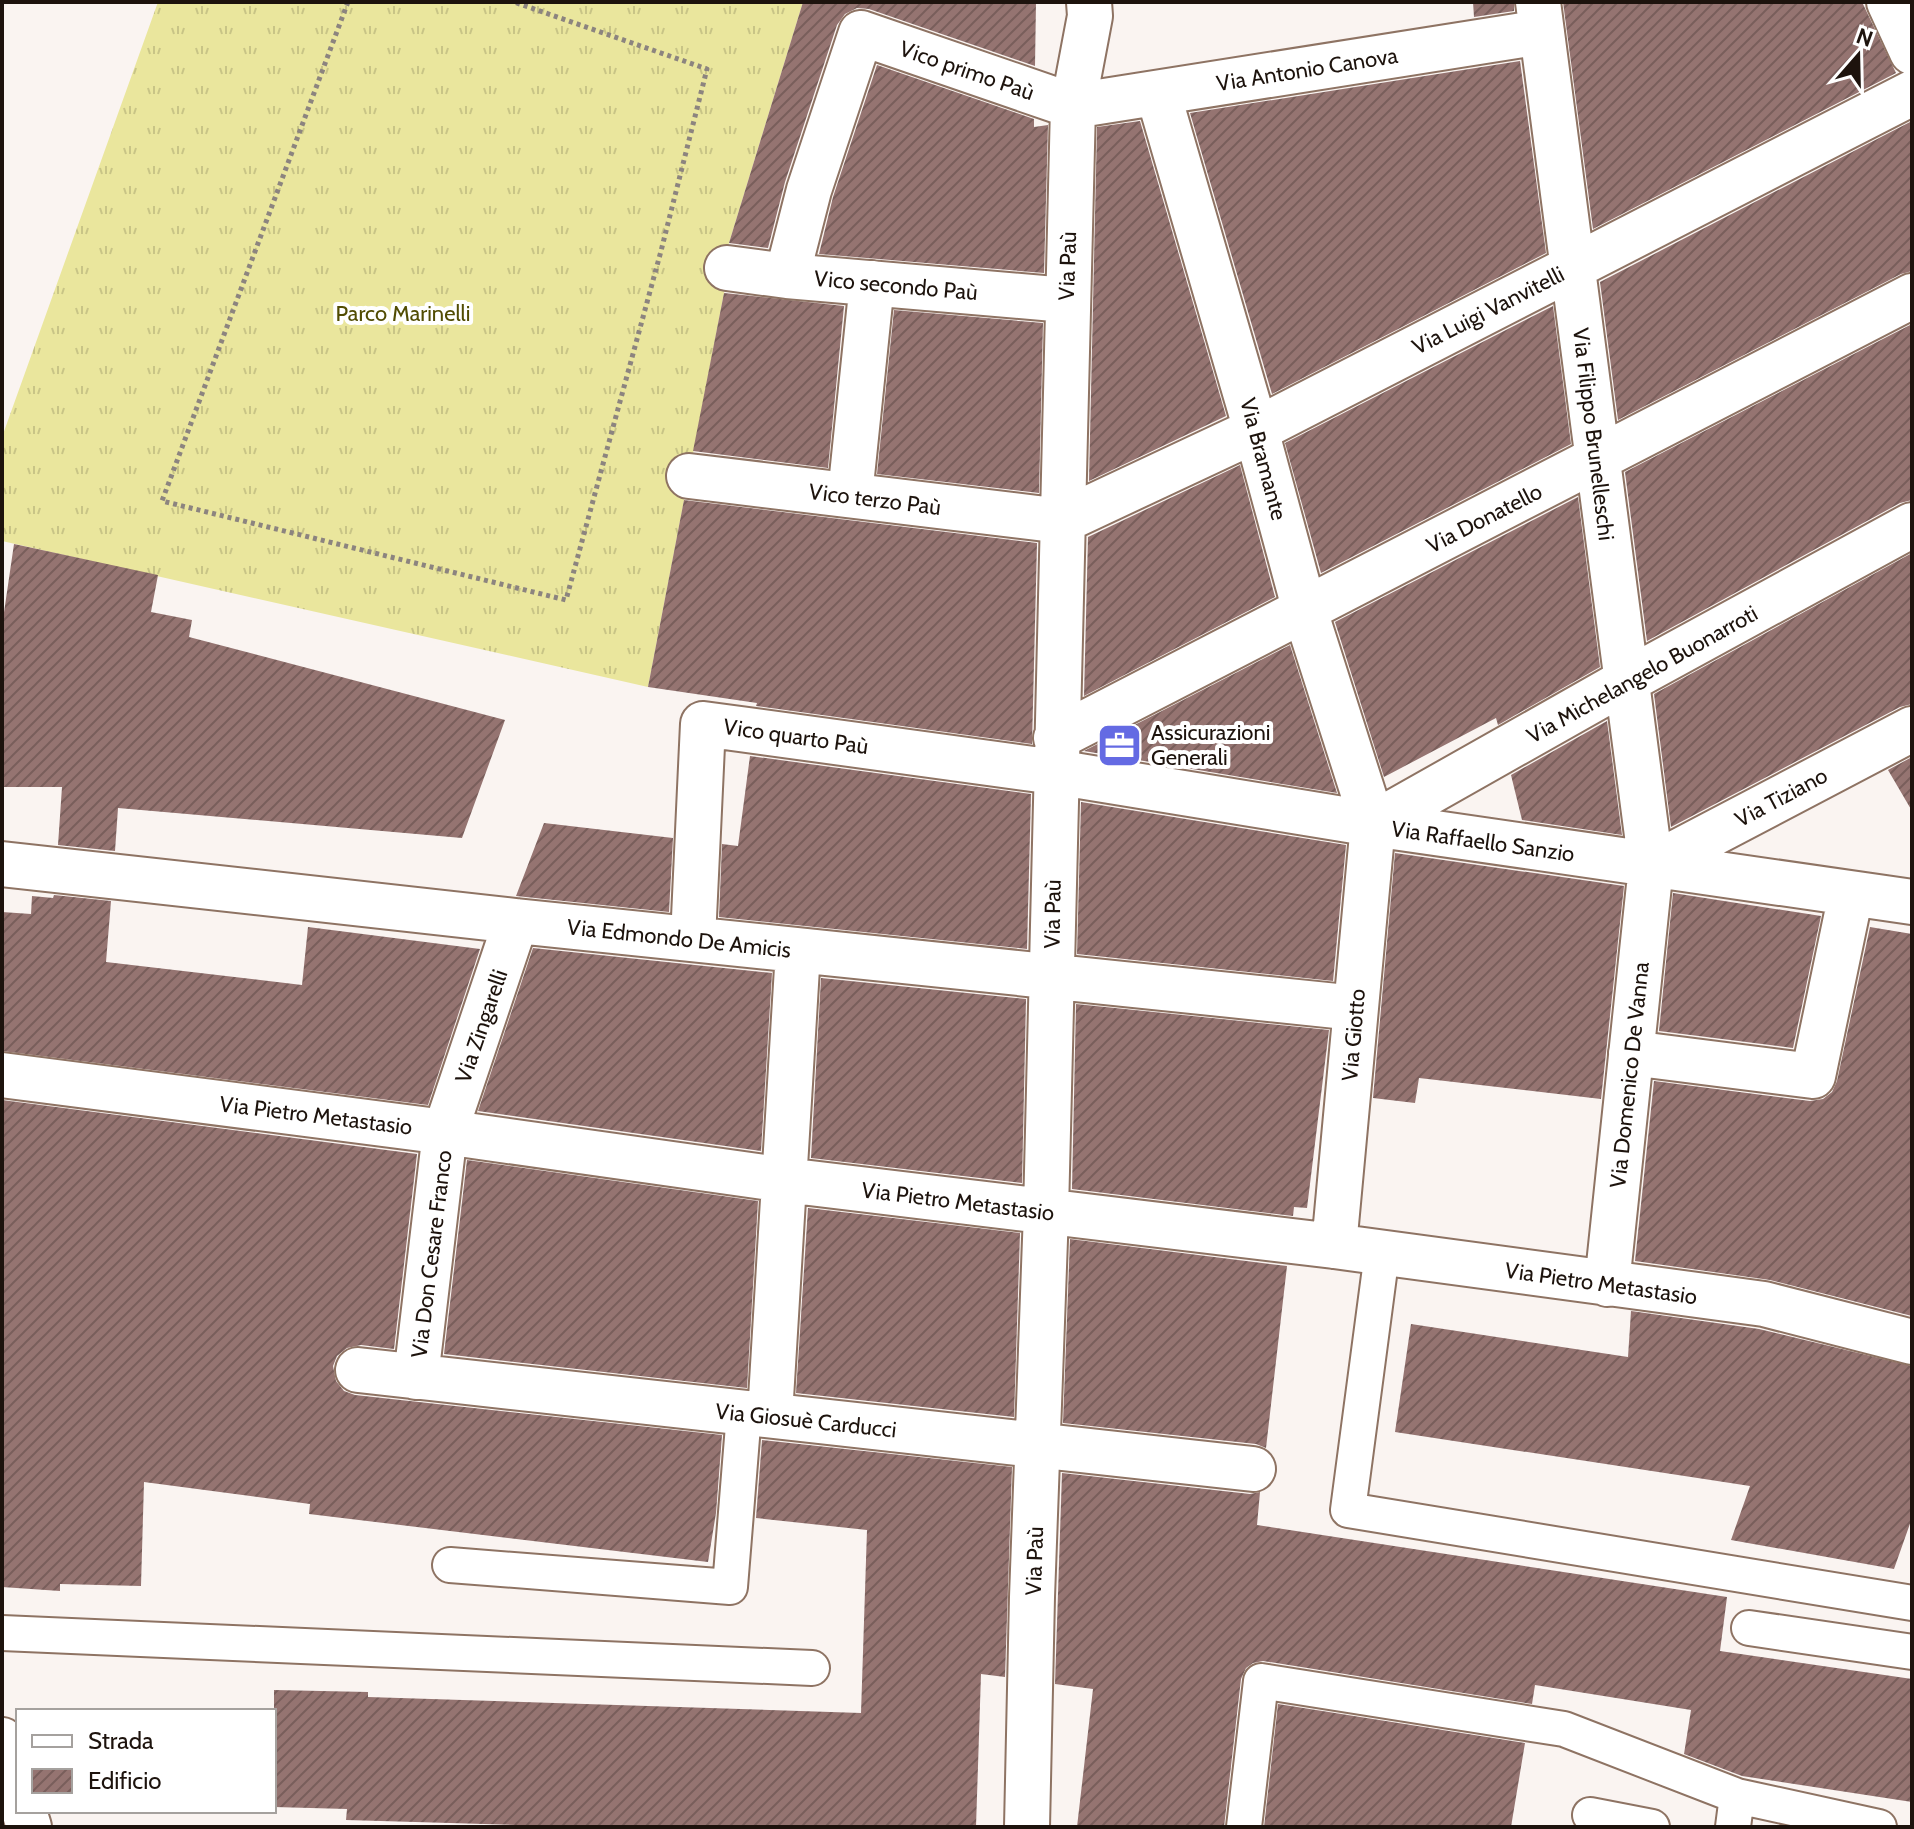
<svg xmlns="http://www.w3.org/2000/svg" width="1914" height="1829" font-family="Cabin,sans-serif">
  <defs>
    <pattern id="grass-tufts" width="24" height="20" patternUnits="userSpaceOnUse" patternTransform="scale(2)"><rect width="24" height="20" fill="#eae69d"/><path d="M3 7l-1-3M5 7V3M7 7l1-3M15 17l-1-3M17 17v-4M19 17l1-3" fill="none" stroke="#c8c486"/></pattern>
    <pattern id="building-hatch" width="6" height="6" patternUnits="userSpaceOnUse" patternTransform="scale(2)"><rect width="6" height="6" fill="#957471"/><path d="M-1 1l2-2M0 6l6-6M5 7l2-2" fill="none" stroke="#795e5b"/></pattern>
  </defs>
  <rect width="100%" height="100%" fill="#faf4f1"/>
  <path fill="url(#grass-tufts)" d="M 158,2 L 803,2 L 729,243 L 725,288 L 648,687 L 2,541 L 2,437 Z"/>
  <path fill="url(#building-hatch)" d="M 803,2 L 1036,2 L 1035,66 L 869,9 L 857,8 L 845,14 L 837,25 L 785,182 L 768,248 L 729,243 Z
    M 1473,2 L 1514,2 L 1514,11 L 1474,17 Z
    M 1563,2 L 1862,2 L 1896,73 L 1593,229 Z
    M 1520,61 L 1546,253 L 1272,394 L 1190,113 Z
    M 877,65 L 1034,119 L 1034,127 L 1048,125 L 1044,273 L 819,254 L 833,197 Z
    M 1140,121 L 1226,416 L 1089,481 L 1097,127 Z
    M 1912,121 L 1912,271 L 1901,274 L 1618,420 L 1600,282 Z
    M 724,293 L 844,306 L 828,468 L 693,451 Z
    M 1553,306 L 1571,444 L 1321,573 L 1285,443 Z
    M 894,310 L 1043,323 L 1039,493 L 877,474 Z
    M 1912,324 L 1912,500 L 1900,503 L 1647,641 L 1625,472 Z
    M 1240,465 L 1275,597 L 1084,696 L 1088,537 Z
    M 1578,497 L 1600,667 L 1498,725 L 1496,718 L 1384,777 L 1335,622 Z
    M 684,500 L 1037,543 L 1032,744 L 756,706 L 757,703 L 648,687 Z
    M 14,544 L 158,575 L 151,612 L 192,620 L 189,637 L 505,720 L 462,838 L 118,808 L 115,851 L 58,845 L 62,787 L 2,787 L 2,626 Z
    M 1912,553 L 1912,704 L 1900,707 L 1671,827 L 1654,694 Z
    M 1290,645 L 1337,793 L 1084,751 Z
    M 1607,721 L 1622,835 L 1522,820 L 1511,775 Z
    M 750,756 L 1031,794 L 1027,949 L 719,917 L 722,844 L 738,846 Z
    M 1912,757 L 1912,811 L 1888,770 Z
    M 1081,802 L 1346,845 L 1333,981 L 1077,954 Z
    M 544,823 L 673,838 L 669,912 L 516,896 Z
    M 1395,853 L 1624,886 L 1601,1099 L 1419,1078 L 1415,1103 L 1373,1098 Z
    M 1673,893 L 1821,916 L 1793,1048 L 1659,1031 Z
    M 54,895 L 111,901 L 106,962 L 302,985 L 308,927 L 480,949 L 428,1105 L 2,1051 L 2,912 L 31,914 L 32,896 L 53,898 Z
    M 1870,927 L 1912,934 L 1912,1316 L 1770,1280 L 1635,1261 L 1654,1081 L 1810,1101 L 1823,1099 L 1832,1092 L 1837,1081 Z
    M 533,948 L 772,973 L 761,1151 L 478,1111 Z
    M 821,978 L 1026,999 L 1022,1183 L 811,1158 Z
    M 1076,1004 L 1329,1030 L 1307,1208 L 1294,1207 L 1293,1216 L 1072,1189 Z
    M 2,1100 L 417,1154 L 394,1349 L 361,1345 L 347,1348 L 337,1356 L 333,1366 L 336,1381 L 344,1391 L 355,1395 L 722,1435 L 716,1513 L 708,1562 L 309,1514 L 310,1504 L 144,1482 L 141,1586 L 60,1584 L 60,1591 L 2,1587 Z
    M 467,1160 L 758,1201 L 747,1388 L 444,1354 Z
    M 808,1208 L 1020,1233 L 1014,1417 L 796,1393 Z
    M 1070,1239 L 1287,1266 L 1266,1448 L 1256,1444 L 1063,1423 Z
    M 1631,1311 L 1759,1329 L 1912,1366 L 1912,1518 L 1894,1569 L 1731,1540 L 1750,1486 L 1395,1432 L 1411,1324 L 1628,1357 Z
    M 762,1440 L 1012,1467 L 1005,1677 L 981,1674 L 976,1827 L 584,1827 L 346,1820 L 347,1809 L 274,1807 L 274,1690 L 368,1692 L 368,1697 L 861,1713 L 867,1530 L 756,1518 Z
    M 1062,1473 L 1250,1494 L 1260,1492 L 1257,1525 L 1727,1597 L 1720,1651 L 1912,1679 L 1912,1802 L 1742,1776 L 1684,1754 L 1691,1710 L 1535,1685 L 1532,1704 L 1263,1661 L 1253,1663 L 1246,1668 L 1241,1679 L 1224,1827 L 1077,1827 L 1093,1689 L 1055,1684 Z
    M 1278,1704 L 1525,1743 L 1511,1827 L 1264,1827 Z"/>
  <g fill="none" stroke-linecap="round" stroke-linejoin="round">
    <defs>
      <path id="service" d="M 1382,1253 L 1348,1510 L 1912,1603
        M 450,1565 L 730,1587 L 744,1413
        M 1749,1628 L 1912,1652
        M 2,1633 L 812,1668
        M 1590,1815 L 1652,1827
        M 1244,1827 L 1261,1681 L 1564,1729 L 1737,1796 L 1879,1827
        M 1733,1827 L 1737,1796"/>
      <path id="minor" d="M 1538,2 L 1651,866 L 1607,1284
        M 1889,2 L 1912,52
        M 1158,93 L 1256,430 L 1305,611 L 1373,824 L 1334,1246
        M 727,268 L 787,276 L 1066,300
        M 787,276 L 809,190 L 861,33 L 1073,106 L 1542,32
        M 689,476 L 1062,521 L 1256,430 L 1912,93
        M 850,495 L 872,283
        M 1056,738 L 1912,296
        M 1373,824 L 1626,681 L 1912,525
        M 2,864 L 516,921 L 1356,1008
        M 1651,866 L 1912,729
        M 693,939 L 703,724 L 1055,772 L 1373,824 L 1912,902
        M 1631,1053 L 1813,1076 L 1851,894
        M 2,1075 L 445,1132 L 785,1180 L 1334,1246 L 1764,1304 L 1912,1342
        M 358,1370 L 1253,1469
        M 416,1377 L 445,1132 L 516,921
        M 770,1415 L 798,951
        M 2,1740 L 18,1792
        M 24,1811 L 29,1827
        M 1027,1827 L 1032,1597 L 1046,1212 L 1073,106 L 1090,16 L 1089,2"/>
    </defs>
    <use href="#service" stroke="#8e7363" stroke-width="38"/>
    <use href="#minor" stroke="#8e7363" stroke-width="48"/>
    <path stroke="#8c847f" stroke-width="5" stroke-dasharray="4 4" stroke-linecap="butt" d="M 348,2 L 162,501 L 566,600 L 661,251 L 707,69 L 514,2"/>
    <use href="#service" stroke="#fff" stroke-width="34"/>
    <use href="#minor" stroke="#fff" stroke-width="44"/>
  </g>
  <defs>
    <symbol id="office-square" viewBox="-11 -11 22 22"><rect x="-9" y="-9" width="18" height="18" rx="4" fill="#646ae3" stroke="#fff"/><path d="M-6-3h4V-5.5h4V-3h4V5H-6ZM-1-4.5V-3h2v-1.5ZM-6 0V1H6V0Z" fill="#fff"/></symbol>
  </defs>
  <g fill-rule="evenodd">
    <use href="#office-square" x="1094" y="720" width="51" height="51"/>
  </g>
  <g text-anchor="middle" stroke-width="8" stroke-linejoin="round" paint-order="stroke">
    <g font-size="22" fill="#1d130d" stroke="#fff">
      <text transform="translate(1307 69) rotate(-9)" y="8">Via Antonio Canova</text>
      <text transform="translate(967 70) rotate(19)" y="8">Vico primo Paù</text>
      <text transform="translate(1067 266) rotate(-88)" y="8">Via Paù</text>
      <text transform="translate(896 285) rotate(5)" y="8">Vico secondo Paù</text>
      <text transform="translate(1488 310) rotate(-27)" y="8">Via Luigi Vanvitelli</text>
      <text transform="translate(1594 434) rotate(83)" y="8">Via Filippo Brunelleschi</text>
      <text transform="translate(1264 459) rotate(75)" y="8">Via Bramante</text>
      <text transform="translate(875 499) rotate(7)" y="8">Vico terzo Paù</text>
      <text transform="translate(1484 518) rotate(-27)" y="8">Via Donatello</text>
      <text transform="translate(1642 674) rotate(-29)" y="8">Via Michelangelo Buonarroti</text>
      <text transform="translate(796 736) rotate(8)" y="8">Vico quarto Paù</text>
      <text transform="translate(1781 797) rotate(-28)" y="8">Via Tiziano</text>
      <text transform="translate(1483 841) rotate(8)" y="8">Via Raffaello Sanzio</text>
      <text transform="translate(1052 914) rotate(-89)" y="8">Via Paù</text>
      <text transform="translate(679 938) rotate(6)" y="8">Via Edmondo De Amicis</text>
      <text transform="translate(481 1026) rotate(-71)" y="8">Via Zingarelli</text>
      <text transform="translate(1353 1035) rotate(-85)" y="8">Via Giotto</text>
      <text transform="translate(1629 1075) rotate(-84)" y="8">Via Domenico De Vanna</text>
      <text transform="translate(316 1115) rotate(7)" y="8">Via Pietro Metastasio</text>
      <text transform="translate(958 1201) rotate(7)" y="8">Via Pietro Metastasio</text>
      <text transform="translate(431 1254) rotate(-83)" y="8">Via Don Cesare Franco</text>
      <text transform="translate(1601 1283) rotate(8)" y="8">Via Pietro Metastasio</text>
      <text transform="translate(806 1420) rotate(6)" y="8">Via Giosuè Carducci</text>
      <text transform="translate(1034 1561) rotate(-88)" y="8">Via Paù</text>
    </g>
    <g font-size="22" fill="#514c03" stroke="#fff">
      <text x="403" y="321">Parco Marinelli</text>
    </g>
    <g font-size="22" fill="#1d130d" stroke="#fff" text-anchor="start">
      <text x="1151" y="740">Assicurazioni<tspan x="1151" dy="25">Generali</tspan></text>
    </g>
  </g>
  <rect width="1914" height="1829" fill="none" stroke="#1d130d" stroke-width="8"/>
  <rect x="16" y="1709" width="260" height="104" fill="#ffffff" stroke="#a5a19e" stroke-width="2"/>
  <rect x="32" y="1735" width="40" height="12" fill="#ffffff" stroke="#a5a19e" stroke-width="2"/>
  <text x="88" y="1749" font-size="24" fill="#1d130d">Strada</text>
  <rect x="32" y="1769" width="40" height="24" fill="url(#building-hatch)" stroke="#a5a19e" stroke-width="2"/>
  <text x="88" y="1789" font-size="24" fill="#1d130d">Edificio</text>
  <g transform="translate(1858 56) rotate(20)" stroke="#ffffff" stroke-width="6" paint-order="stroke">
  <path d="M0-6L14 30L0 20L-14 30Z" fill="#1d130d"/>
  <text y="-12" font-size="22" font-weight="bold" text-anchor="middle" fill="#1d130d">N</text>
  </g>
</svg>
